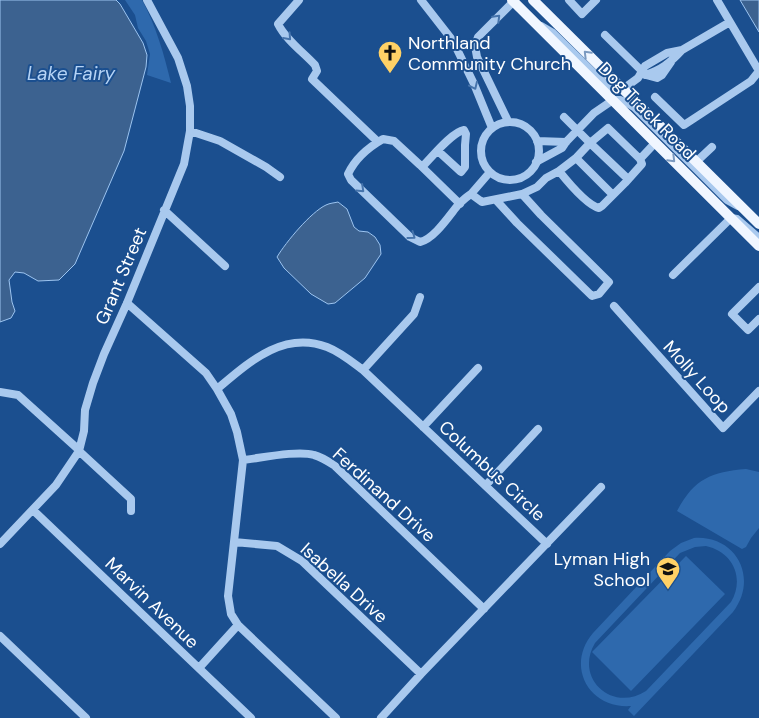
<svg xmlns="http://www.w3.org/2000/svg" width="759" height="718" font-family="'DM Sans',sans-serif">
  <rect width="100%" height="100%" fill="#1b4f8f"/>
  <path fill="#2e69ad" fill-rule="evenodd" d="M 125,0 L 142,0 C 156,26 164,54 171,83 L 147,75 L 150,54 L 146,41 L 138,28 L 135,15 Z
    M 746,469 L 759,472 L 759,528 L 751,538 L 746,547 L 742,549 L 677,511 C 694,479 711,472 746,469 Z
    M 694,538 C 736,535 759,578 733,612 L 634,716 L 628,710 L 631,706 C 589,709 565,666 593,633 L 670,551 L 681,543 ZM 706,546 C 733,552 745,578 731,602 L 646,691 C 612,713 574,678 595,643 L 680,553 L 695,547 Z
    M 686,556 L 725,594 L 631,691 L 592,652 Z"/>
  <path fill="#3c6290" stroke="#9cc4f0" d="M 0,0 L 116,0 L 120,4 L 143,43 L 147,55 L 146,67 L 124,151 L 75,264 L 59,280 L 38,281 L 24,273 L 15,272 L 9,280 L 12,302 L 15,311 L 11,318 L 0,322 Z
    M 740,0 L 759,0 L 759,32 Z
    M 338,202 L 347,209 L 354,227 L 359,231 L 368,232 L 375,237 L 380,245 L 381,254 L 365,278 L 335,303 L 328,304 L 311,294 L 284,268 L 277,257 C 286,242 311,212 326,205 C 330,203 334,203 338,202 Z"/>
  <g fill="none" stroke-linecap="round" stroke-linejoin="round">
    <path stroke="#a9c9ee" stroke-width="8" d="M 299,0 L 278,24 C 286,40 303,52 315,65 L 317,71 L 312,79 L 378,142
      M 421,0 L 453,41 L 474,84 L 492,128
      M 569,0 L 582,14 L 596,0
      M 717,0 L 759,71
      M 541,26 L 553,33 L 604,83 L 613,89 L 618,90 L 623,89 L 638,78 L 645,66 L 667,53 L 682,50 L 730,22
      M 605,35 L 646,75 L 657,78 L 662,75 L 671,62
      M 645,75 C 661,70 670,63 682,50
      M 655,97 L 684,125 L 751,81 L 759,71
      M 564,117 L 590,143 L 608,128 L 640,159 L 655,143
      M 508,121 L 477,57 L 475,46 L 478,37 L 515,0
      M481 151a29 29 0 1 1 58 0a29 29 0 1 1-58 0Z
      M 190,131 L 220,141 L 266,167 L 280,177
      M 537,141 L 566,142
      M 576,158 L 613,195
      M 536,162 L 562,148 L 566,142 L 594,113 L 613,100 L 620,100 L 629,104 L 634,107 L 727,200 L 738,206
      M 696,162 L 712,147
      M 422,167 C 432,157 452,132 464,130 L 466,134 L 465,145 L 465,167 L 461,172 L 438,151
      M 490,172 L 471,194 L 482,202 L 522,194 L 537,187 L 546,178 L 559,171
      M 628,179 L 590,143 L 576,158 L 559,171 C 567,181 587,205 599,208 L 602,206 L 625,183 L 642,164 L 640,159
      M 496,200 L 517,223 L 592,296 L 599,294 L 609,282 L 541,215 L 522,194
      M 460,204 L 420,165 L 394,141 L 383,139 C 369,147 355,159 348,174 L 351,180 L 410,237 L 420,242 C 434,239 449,216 458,205 C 462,201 466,197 471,194
      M 164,210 L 225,266
      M 673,275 L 731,218 L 737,219 L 759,238
      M 759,287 L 732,314 L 748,330 L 759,319
      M 127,303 L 206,373 L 217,389 L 231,414 L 237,432 L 243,460 L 228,596 L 231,614 L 238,625 L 336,718
      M 614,306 L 723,428 L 759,391
      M 363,370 L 414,314 L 420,297
      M 217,389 C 248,363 283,330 327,347 C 340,352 351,361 363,370 L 547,544
      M 0,392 L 18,395 L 79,450
      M 423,427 L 478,368
      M 79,451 L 131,499 L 131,511
      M 243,460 C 261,458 298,450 314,455 C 322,457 329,462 335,466 L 484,609
      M 486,485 L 538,429
      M 33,510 L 251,718
      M 234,542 L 277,546 L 302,561 L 421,674
      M 0,544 L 56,485 L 79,451 L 84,431 L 85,410 L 93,383 L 104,354 L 127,303 L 184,164 L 190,131 L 190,106 L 187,86 L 178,58 L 147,0
      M 0,636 L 86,718
      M 199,668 L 238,625
      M 381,718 L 421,674 L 601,487"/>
    <path stroke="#f0f6ff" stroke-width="10" d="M 512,0 L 759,246
      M 533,0 L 759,224"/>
  </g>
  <defs><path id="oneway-chevron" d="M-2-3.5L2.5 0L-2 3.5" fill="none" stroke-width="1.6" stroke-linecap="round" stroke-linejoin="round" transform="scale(1.25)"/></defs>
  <g stroke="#4674ac">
    <use href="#oneway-chevron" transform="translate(497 18) rotate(-45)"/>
    <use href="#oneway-chevron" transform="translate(288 37) rotate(48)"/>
    <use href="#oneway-chevron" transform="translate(474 86) rotate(65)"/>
    <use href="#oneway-chevron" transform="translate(361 189) rotate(43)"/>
    <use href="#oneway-chevron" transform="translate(412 236) rotate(36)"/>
  </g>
  <g stroke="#7b9ac1">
    <use href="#oneway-chevron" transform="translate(587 54) rotate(-135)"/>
    <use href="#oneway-chevron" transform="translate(672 159) rotate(45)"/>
  </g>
  <defs>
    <symbol id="church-pin" viewBox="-11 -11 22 30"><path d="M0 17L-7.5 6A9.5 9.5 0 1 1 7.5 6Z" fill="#ffd166" stroke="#1b4f8f"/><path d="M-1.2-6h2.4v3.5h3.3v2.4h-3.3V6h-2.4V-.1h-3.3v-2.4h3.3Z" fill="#111"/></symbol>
    <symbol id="school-pin" viewBox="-11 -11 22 30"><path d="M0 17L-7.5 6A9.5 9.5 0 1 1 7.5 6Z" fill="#ffd166" stroke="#1b4f8f"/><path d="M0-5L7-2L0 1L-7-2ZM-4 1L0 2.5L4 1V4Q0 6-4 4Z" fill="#111"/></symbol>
  </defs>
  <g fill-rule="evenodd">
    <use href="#church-pin" x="376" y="39" width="28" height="38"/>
    <use href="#school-pin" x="654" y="555" width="28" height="38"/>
  </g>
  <g text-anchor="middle" stroke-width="4" stroke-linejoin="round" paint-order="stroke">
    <g font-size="18" fill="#fff" stroke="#1b4f8f" text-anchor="start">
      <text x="408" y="49">Northland<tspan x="408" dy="21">Community Church</tspan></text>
      <text x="650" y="565" text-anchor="end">Lyman High<tspan x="650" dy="21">School</tspan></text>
    </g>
    <g font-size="18" fill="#fff" stroke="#1b4f8f">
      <text transform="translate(647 111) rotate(45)" y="6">Dog Track Road</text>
      <text transform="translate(121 276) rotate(-67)" y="6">Grant Street</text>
      <text transform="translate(697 377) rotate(48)" y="6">Molly Loop</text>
      <text transform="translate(492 471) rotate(43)" y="6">Columbus Circle</text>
      <text transform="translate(384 495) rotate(42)" y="6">Ferdinand Drive</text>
      <text transform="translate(344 583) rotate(42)" y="6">Isabella Drive</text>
      <text transform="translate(152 603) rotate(44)" y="6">Marvin Avenue</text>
    </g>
    <g font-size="19" font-style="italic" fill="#b5d3f5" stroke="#1b4f8f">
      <text x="71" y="80">Lake Fairy</text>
    </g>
  </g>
</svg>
